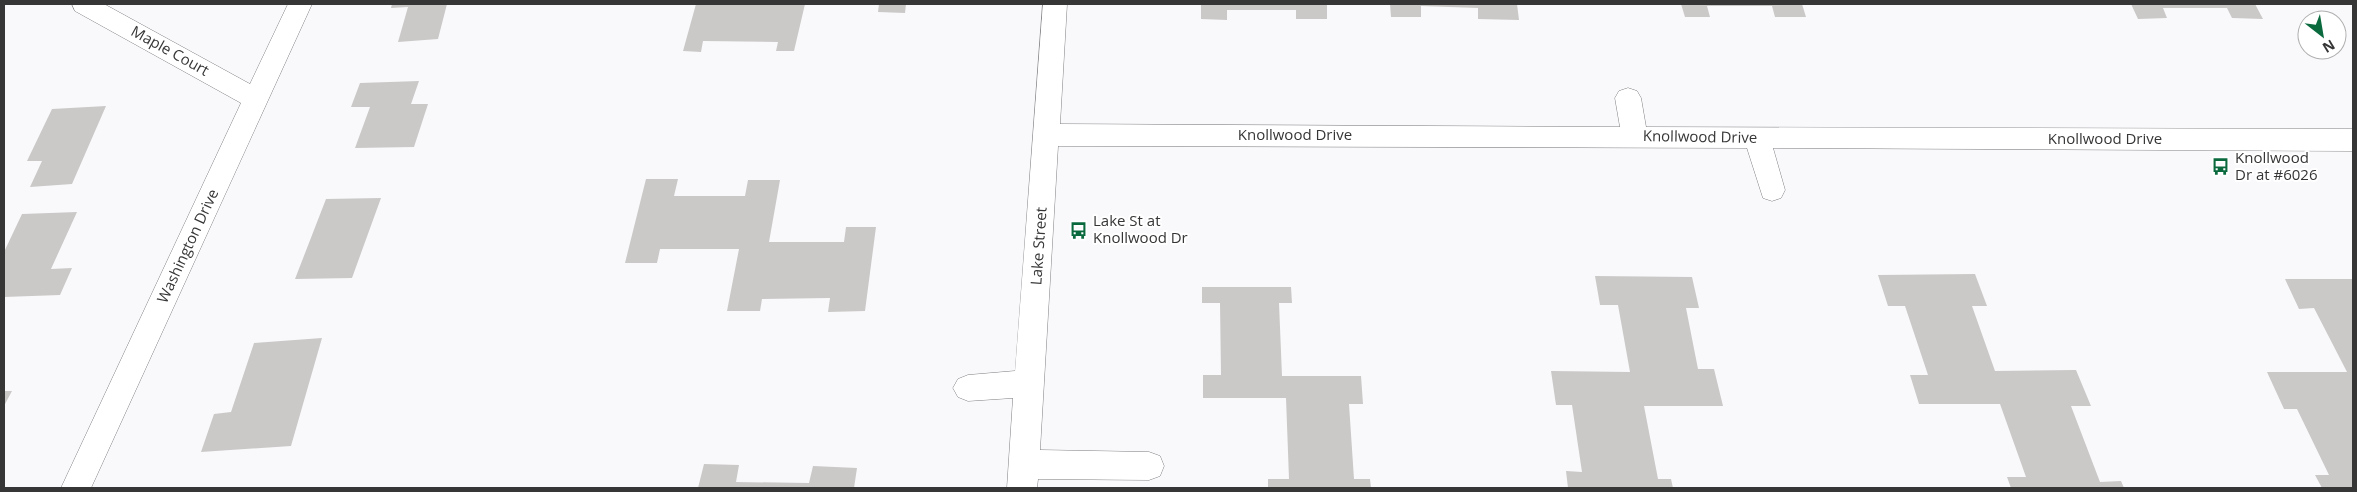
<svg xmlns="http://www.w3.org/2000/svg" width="2357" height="492" font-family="'Open Sans',sans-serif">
  <rect width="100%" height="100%" fill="#f9f9fc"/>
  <path fill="#cbc9c7" d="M 392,4 L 447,4 L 438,39 L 398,42 L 408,7 L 391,8 Z
    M 696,4 L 805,4 L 794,51 L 776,51 L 778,42 L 703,41 L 701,52 L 683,51 Z
    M 879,4 L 906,4 L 905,13 L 878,12 Z
    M 1201,4 L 1327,4 L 1327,19 L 1296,19 L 1296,10 L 1227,10 L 1227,20 L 1201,19 Z
    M 1390,4 L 1517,4 L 1519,20 L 1478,19 L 1478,8 L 1421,6 L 1421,17 L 1391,17 Z
    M 1681,4 L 1802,4 L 1806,17 L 1775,17 L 1772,6 L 1707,6 L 1710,17 L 1685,17 Z
    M 2131,4 L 2255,4 L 2263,19 L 2232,18 L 2227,8 L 2163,8 L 2167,18 L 2138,19 Z
    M 419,81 L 411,104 L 428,104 L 414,147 L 355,148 L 370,107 L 351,107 L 360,83 Z
    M 106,106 L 72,184 L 30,187 L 42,161 L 27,161 L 52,109 Z
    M 646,179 L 678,179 L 674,196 L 745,196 L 748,180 L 780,180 L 769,242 L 844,242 L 846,227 L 876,227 L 865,311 L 828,312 L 830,298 L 762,299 L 760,311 L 727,311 L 739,249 L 660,249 L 657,263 L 625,263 Z
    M 381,198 L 352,278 L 295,279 L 326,199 Z
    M 77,212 L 51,269 L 72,268 L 60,295 L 4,297 L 4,252 L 22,214 Z
    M 1975,274 L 1987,306 L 1972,306 L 1995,371 L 2076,370 L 2091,406 L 2071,406 L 2100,482 L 2121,481 L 2124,488 L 2011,488 L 2007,477 L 2026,477 L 2000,404 L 1919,404 L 1910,375 L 1928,375 L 1905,306 L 1888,306 L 1878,275 Z
    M 1595,276 L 1692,277 L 1699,308 L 1686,308 L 1698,369 L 1714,369 L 1723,406 L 1644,406 L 1658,479 L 1671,479 L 1673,488 L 1568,488 L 1566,471 L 1582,472 L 1572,405 L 1556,405 L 1551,371 L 1630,372 L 1618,305 L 1600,305 Z
    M 2285,279 L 2353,279 L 2353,488 L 2322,488 L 2315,475 L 2329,475 L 2297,409 L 2284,409 L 2267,372 L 2347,372 L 2314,308 L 2299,309 Z
    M 1202,287 L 1291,287 L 1292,303 L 1279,303 L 1282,376 L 1361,376 L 1363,404 L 1349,404 L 1354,479 L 1370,479 L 1371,488 L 1268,488 L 1268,479 L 1289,479 L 1286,398 L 1203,398 L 1203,375 L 1221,375 L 1220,303 L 1202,303 Z
    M 322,338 L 291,446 L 201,452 L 214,414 L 231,412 L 254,343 Z
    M 4,391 L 12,391 L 4,406 Z
    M 704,464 L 739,465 L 736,482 L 809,483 L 813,466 L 857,468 L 854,488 L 698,488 Z"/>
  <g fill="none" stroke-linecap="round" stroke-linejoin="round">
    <defs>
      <path id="minor" d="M 72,4 L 104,4 L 250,84 L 288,4 L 312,4 L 91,488 L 61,488 L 241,103 L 75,11 Z
        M 1043,4 L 1067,4 L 1060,124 L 1620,127 L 1615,98 L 1619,91 L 1628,88 L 1637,91 L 1641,98 L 1646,127 L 2353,129 L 2353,151 L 1773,148 L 1785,190 L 1781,198 L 1772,201 L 1763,198 L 1747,148 L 1058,146 L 1040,450 L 1149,452 L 1160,456 L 1164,466 L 1160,476 L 1149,480 L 1038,479 L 1037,488 L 1007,488 L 1013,398 L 968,401 L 958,397 L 953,388 L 958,379 L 968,375 L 1015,371 Z"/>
    </defs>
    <use href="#minor" stroke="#818184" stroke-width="1"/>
    <use href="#minor" fill="#fff" fill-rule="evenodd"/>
  </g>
  <defs>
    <symbol id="bus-bare" viewBox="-9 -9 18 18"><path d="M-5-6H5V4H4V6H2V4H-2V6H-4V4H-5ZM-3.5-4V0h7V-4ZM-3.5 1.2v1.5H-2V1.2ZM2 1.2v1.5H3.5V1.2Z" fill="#0a6a3e" stroke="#fff" stroke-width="2.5" paint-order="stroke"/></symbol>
  </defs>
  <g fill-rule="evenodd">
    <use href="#bus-bare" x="2208" y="154" width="25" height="25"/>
    <use href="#bus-bare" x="1066" y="218" width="25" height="25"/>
  </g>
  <g text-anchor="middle" stroke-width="4" stroke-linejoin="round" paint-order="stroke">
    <g font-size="15" fill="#363637" stroke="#fff">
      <text transform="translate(170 51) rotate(29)" y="5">Maple Court</text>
      <text x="1295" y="140">Knollwood Drive</text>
      <text transform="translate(1700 137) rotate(1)" y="5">Knollwood Drive</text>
      <text x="2105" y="144">Knollwood Drive</text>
      <text transform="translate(188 246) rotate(-65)" y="5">Washington Drive</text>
      <text transform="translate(1039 246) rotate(-86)" y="5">Lake Street</text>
    </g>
    <g font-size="15" fill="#363637" stroke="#fff" text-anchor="start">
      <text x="2235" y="163">Knollwood<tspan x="2235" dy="17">Dr at #6026</tspan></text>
      <text x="1093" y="226">Lake St at<tspan x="1093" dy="17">Knollwood Dr</tspan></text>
    </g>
  </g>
  <rect width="2357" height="492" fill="none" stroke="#363637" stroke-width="10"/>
  <g transform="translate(2322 35) rotate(149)"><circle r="24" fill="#ffffff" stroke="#afafaf"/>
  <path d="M0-4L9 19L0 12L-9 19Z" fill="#0a6a3e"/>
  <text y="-8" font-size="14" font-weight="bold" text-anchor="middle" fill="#363637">N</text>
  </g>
</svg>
